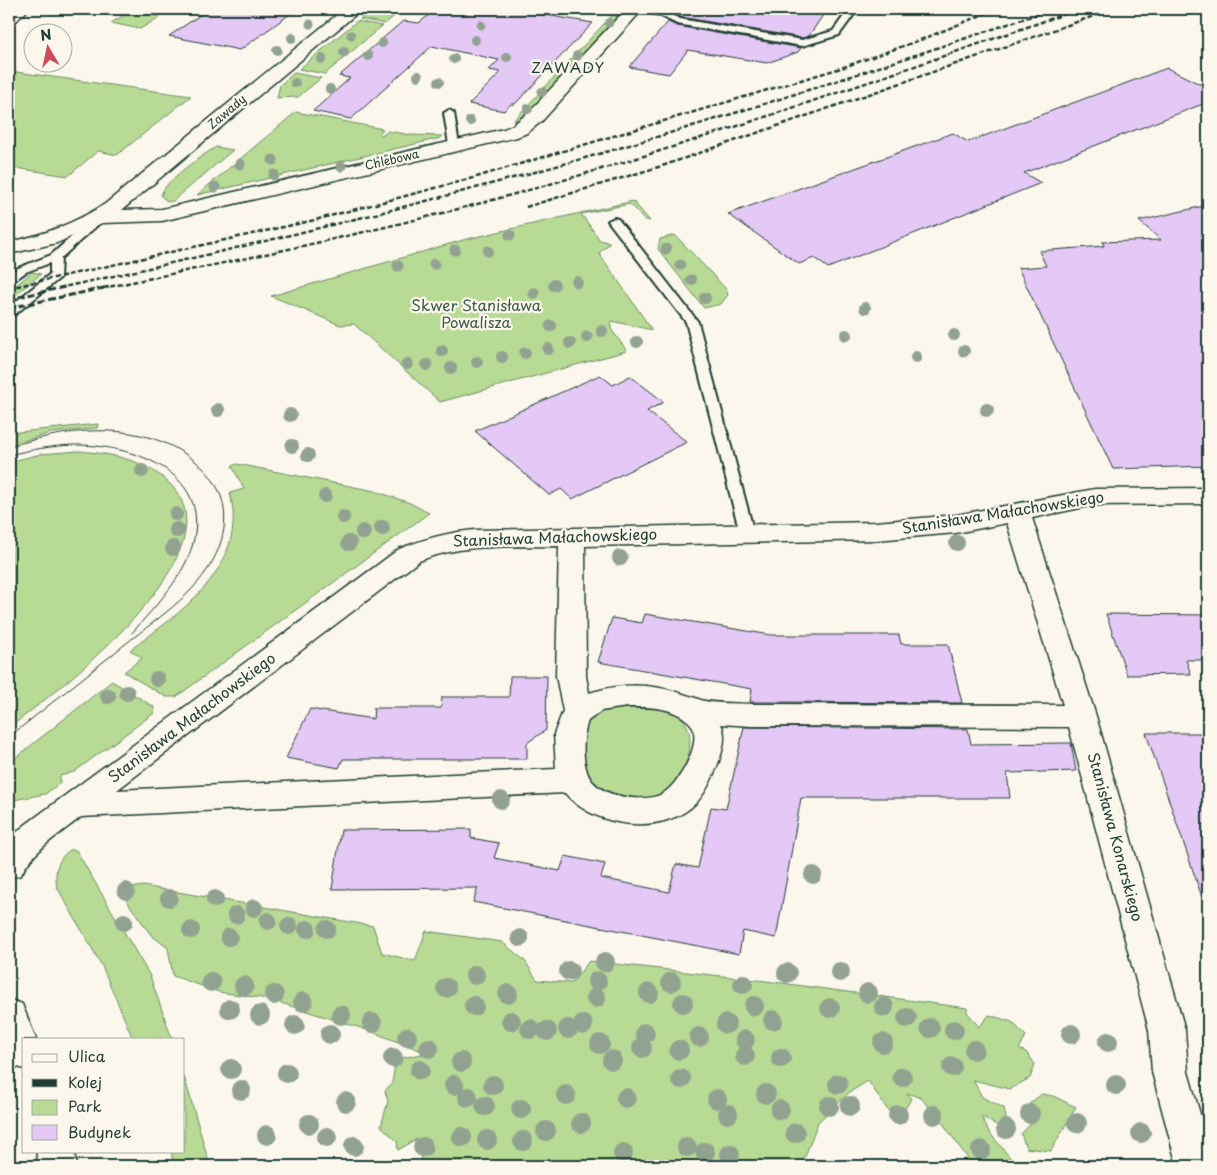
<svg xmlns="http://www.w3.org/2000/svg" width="1217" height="1175" font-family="'Playpen Sans',sans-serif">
  <rect width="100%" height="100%" fill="#fbf7ec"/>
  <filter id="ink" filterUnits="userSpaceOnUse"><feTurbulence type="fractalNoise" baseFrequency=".02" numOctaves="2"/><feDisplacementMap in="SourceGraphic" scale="10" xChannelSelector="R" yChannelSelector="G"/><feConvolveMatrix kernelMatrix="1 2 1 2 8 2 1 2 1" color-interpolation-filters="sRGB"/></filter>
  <g filter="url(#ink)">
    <path fill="#b7da94" stroke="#6b8c64" d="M 373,9 L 402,9 L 385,24 L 360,19 Z
      M 618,9 L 624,9 L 522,119 L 513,121 Z
      M 131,11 L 157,16 L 160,17 L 140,29 L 111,23 Z
      M 357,21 L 382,26 L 325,74 L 299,69 Z
      M 9,71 L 191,96 L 117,155 L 98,151 L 68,176 L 9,167 Z
      M 294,73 L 321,78 L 298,97 L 277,98 L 280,85 Z
      M 296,112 L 383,129 L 379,134 L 383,135 L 388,131 L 411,135 L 442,136 L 441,138 L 197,195 Z
      M 437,143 L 428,147 L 187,204 L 192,201 Z
      M 216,147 L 233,150 L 173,201 L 168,202 L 161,196 C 163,181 203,155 216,147 Z
      M 633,201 L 650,221 L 643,219 L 630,204 L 581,214 L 600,240 L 610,243 L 599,253 L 652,330 L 611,321 L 611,329 L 627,351 L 440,402 L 354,324 L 340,325 L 271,296 L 463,240 Z
      M 675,235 L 726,289 L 728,295 L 721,304 L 704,308 L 658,249 L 660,239 Z
      M 32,272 L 41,274 L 9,300 L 9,291 Z
      M 98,424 L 97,428 L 51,433 L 9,445 L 9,433 Z
      M 79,451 C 114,454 147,460 172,486 C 237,557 56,691 9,728 L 9,462 L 41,454 Z
      M 237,464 L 375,491 L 410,503 L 429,513 L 176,697 L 166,697 L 124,672 L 142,658 L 130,650 C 181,612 249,567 230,493 L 244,489 L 232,466 Z
      M 112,681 L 154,707 L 154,713 L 74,772 L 60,776 L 60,783 L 45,794 L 9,801 L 9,763 Z
      M 614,709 C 632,709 658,704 674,712 C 704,727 686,779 666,794 C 656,801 644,799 633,798 C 581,795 581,765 584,723 L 597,713 Z
      M 70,850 L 76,850 L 150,976 L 172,1039 L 133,1039 L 102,966 L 57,887 C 54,872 57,859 70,850 Z
      M 143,886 L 373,926 L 382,953 L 415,961 L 426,931 L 502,942 L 525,961 L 537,980 L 572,983 L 589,961 L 766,981 L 967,1008 L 967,1012 L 979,1027 L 989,1015 L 1012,1022 L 1026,1036 L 1019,1049 L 1026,1052 L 1035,1064 L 1030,1078 L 1010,1089 L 973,1080 L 982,1097 L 1004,1108 L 1009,1133 L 981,1116 L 989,1132 L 1017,1166 L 973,1166 L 942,1122 L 921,1098 L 907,1093 L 911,1099 L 899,1119 L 887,1109 L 868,1081 L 850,1092 L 818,1122 L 803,1162 L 807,1166 L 422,1166 L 417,1139 L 398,1150 L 397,1141 L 381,1126 L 388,1101 L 385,1091 L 392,1083 L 396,1059 L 427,1053 L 367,1030 L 268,999 L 219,992 L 173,976 L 168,948 L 151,935 L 119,890 Z
      M 184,1076 L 210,1166 L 174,1166 L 171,1151 L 184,1151 Z
      M 1042,1094 L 1053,1096 L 1076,1107 L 1051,1151 L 1026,1148 L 1021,1134 L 1032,1122 L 1030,1103 Z"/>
    <path fill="#e4c8f6" stroke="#1f3d34" d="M 209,9 L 297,9 L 240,50 L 169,36 Z
      M 436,9 L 510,9 L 593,23 L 515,104 L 511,104 L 504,111 L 469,104 L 501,72 L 489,70 L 499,60 L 432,46 L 351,119 L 313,111 L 350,78 L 339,76 L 403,21 L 419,23 Z
      M 679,9 L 827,9 L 809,36 L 802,38 L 681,17 L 674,14 Z
      M 668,22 L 677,26 L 801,48 L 798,52 L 767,63 L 688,50 L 669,74 L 629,67 Z
      M 1167,68 L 1208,88 L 1208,102 L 1024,173 L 1041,183 L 828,268 L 814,258 L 799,264 L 728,214 L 953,133 L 968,142 Z
      M 1208,205 L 1208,466 L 1113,469 L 1018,268 L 1046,266 L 1039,251 L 1104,246 L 1102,242 L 1161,240 L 1139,221 Z
      M 600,375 L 613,385 L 630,376 L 664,402 L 647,411 L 687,442 L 572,499 L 561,489 L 549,495 L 475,431 Z
      M 645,614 L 771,635 L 899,635 L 901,644 L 948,644 L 962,703 L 750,702 L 752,689 L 598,662 L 612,618 L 642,623 Z
      M 1106,614 L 1208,615 L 1208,660 L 1186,660 L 1191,674 L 1127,675 Z
      M 510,676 L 547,676 L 546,730 L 527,743 L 527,759 L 343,759 L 339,768 L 286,758 L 310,709 L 373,719 L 374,708 L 441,708 L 442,697 L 509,697 Z
      M 744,727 L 968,729 L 971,744 L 1071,743 L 1076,771 L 1007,773 L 1010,798 L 801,798 L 776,938 L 743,931 L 739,954 L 473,902 L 478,888 L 332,889 L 341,830 L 471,829 L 471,838 L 499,843 L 494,858 L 560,871 L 565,856 L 605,864 L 601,878 L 669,892 L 676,864 L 698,868 L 711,807 L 726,809 Z
      M 1146,733 L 1208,733 L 1208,899 L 1203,900 Z"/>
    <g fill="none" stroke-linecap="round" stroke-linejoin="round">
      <defs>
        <path id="service" d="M 633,9 L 661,10 L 680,19 L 802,40 L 833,31 L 849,9 L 858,9 L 839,35 L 802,46 L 677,24 L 659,15 Z
          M 449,110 L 454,113 L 459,145 L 454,148 L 449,145 L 444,113 Z
          M 99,215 L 103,216 L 103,220 L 61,258 L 60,278 L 13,316 L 9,317 L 9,307 L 50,274 L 50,263 L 26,272 L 9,284 L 9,274 L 18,268 L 51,255 L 95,216 Z
          M 614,218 L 618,219 L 698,322 L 754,533 L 752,536 L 747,538 L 740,533 L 686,322 L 608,221 Z"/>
        <path id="minor" d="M 344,9 L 362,9 L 122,210 L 162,209 L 504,129 L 513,125 L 528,113 L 626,9 L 643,9 L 542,121 L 527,133 L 517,137 L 162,221 L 102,223 L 57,243 L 9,254 L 9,242 C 44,235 75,223 105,204 Z
          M 1208,488 L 1208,504 L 1095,505 L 1032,518 L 1096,716 L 1185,1030 L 1188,1072 L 1208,1142 L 1208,1166 L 1177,1166 L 1152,1072 L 1149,1030 L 1069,727 L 751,726 L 721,724 C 727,735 723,750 719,761 C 714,775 707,791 697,802 C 664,837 594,828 565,793 L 81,817 C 60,834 33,850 21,875 L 9,878 L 9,839 L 25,825 L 399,549 C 424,539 449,532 475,530 L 876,522 L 956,515 L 1095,489 ZM 1007,523 L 1063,705 L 751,704 C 738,703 713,704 701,700 C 660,685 632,680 589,693 L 586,676 L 585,546 L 876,540 L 956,533 ZM 559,546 L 556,676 L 563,711 L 554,734 L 556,769 L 117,790 L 419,561 C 463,543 511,547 559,546 ZM 627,707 C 648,707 672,706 689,722 C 706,738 679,785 662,794 C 652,799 637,799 625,797 C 612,795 601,791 592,781 C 581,767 582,737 588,721 L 601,711 Z"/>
        <path id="secondary" d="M 11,9 L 29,9 L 15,22 L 9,23 L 9,10 Z
          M 9,999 L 22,1004 L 36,1039 L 24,1039 L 24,1069 L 11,1065 L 9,1059 Z
          M 36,1151 L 74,1151 L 77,1166 L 39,1166 Z"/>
      </defs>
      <use href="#service" stroke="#1f3d34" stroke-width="4"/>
      <use href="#minor" stroke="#1f3d34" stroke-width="3"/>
      <use href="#secondary" stroke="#1f3d34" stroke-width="3"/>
      <use href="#service" fill="#fbf7ec" fill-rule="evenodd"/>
      <use href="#minor" fill="#fbf7ec" fill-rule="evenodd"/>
      <use href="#secondary" fill="#fbf7ec" fill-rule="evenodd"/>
      <path stroke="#1f3d34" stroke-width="1" d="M 9,447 C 63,429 131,420 182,452 C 243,489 233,549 187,594 C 164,616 137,634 113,654 C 78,682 44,709 9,737
        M 9,455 C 30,450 51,446 73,445 C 129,444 212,470 193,543 C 184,578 155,606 132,633"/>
      <path stroke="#1f3d34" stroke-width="2.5" stroke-dasharray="5 2.5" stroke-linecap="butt" d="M 526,207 L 665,165 L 1114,9
        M 9,288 L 315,220 L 473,178 L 841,68 L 923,39 L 989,12
        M 59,288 C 238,249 416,206 592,156 C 747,111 900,61 1052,9
        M 103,288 C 239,260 376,232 511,195 C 703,142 891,74 1079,9"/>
      <path stroke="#1f3d34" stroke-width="3" stroke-dasharray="7 3" stroke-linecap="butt" d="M 9,288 L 14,287
        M 9,299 L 65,287
        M 9,308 L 109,287"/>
    </g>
    <g fill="#92a291">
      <circle cx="609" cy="23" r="4.5"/>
      <circle cx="310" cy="24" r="4.5"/>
      <circle cx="481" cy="25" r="4.5"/>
      <circle cx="351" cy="35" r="4.5"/>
      <circle cx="292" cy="38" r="5"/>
      <circle cx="475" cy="40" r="5"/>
      <circle cx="382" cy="43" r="5"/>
      <circle cx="277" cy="50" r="5"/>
      <circle cx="344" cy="52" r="5"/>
      <circle cx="368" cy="56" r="5"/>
      <circle cx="577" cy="56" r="5"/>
      <circle cx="507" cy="57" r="5"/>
      <circle cx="322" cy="59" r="5"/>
      <circle cx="454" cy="59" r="5"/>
      <circle cx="418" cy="76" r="5"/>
      <circle cx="439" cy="82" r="5"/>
      <circle cx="295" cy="83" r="5"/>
      <circle cx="330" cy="89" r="5"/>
      <circle cx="542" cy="92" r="5"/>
      <circle cx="528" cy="109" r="5"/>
      <circle cx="470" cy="121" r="5"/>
      <circle cx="273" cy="160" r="5.5"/>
      <circle cx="240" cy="164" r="5.5"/>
      <circle cx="341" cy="166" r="5.5"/>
      <circle cx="274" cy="175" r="5.5"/>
      <circle cx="215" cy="187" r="5.5"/>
      <circle cx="510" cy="235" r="5.5"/>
      <circle cx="666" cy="249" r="5.5"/>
      <circle cx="455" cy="250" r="5.5"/>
      <circle cx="488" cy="251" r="5.5"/>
      <circle cx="434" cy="264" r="5.5"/>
      <circle cx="680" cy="265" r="5.5"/>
      <circle cx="398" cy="266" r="5.5"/>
      <circle cx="691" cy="280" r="5.5"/>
      <circle cx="577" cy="282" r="6"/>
      <circle cx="554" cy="285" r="6"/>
      <circle cx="534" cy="293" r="6"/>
      <circle cx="705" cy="298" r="6"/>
      <circle cx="865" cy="308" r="6"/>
      <circle cx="551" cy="326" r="6"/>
      <circle cx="602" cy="331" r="6"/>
      <circle cx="846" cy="335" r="6"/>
      <circle cx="954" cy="335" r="6"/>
      <circle cx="587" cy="337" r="6"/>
      <circle cx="637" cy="342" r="6"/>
      <circle cx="570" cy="343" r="6"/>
      <circle cx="548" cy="349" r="6"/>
      <circle cx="442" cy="351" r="6"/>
      <circle cx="964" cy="351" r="6"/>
      <circle cx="525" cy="353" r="6"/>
      <circle cx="502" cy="357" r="6"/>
      <circle cx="916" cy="357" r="6"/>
      <circle cx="477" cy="362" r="6"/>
      <circle cx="407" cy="364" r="6"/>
      <circle cx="427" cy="365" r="6"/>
      <circle cx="451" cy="368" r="6"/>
      <circle cx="218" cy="410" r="7"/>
      <circle cx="987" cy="410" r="7"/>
      <circle cx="290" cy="415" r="7"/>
      <circle cx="292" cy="446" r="7"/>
      <circle cx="308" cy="455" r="7"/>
      <circle cx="142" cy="471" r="7"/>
      <circle cx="325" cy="496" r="7"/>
      <circle cx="176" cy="514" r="7"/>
      <circle cx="343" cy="517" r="7"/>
      <circle cx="382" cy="528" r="8"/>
      <circle cx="177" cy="530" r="8"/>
      <circle cx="363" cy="532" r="8"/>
      <circle cx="349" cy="543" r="8"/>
      <circle cx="957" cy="543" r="8"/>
      <circle cx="173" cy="548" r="8"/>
      <circle cx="620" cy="558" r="8"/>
      <circle cx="157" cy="679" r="8"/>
      <circle cx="127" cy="693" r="8"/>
      <circle cx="108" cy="696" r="8"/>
      <circle cx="501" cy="800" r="9"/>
      <circle cx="813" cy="875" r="9"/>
      <circle cx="126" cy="891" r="9"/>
      <circle cx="169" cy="898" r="9"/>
      <circle cx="215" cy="899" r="9"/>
      <circle cx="254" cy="908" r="9"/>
      <circle cx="236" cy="915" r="9"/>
      <circle cx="268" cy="921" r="9"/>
      <circle cx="124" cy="922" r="9"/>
      <circle cx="289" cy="926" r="9"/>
      <circle cx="307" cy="929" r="9"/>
      <circle cx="327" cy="929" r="9"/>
      <circle cx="191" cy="930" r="9"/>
      <circle cx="229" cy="937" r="9"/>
      <circle cx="520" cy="938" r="9"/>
      <circle cx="605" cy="962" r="10"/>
      <circle cx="569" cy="971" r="10"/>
      <circle cx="840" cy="972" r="10"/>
      <circle cx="787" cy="973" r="10"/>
      <circle cx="475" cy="975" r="10"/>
      <circle cx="597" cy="981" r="10"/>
      <circle cx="211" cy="982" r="10"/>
      <circle cx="671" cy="982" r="10"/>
      <circle cx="743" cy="984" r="10"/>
      <circle cx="244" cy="986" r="10"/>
      <circle cx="446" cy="988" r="10"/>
      <circle cx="649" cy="993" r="10"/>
      <circle cx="868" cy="993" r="10"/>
      <circle cx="508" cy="994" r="10"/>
      <circle cx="274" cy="995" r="10"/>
      <circle cx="596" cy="998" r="10"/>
      <circle cx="303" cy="1002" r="10"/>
      <circle cx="683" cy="1003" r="10"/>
      <circle cx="474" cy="1006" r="10"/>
      <circle cx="754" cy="1006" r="10"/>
      <circle cx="884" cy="1007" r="10"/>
      <circle cx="830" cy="1008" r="10"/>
      <circle cx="230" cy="1009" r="10"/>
      <circle cx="260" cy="1015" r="10"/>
      <circle cx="341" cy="1015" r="10"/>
      <circle cx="907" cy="1018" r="10"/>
      <circle cx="773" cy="1020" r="10"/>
      <circle cx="511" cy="1021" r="10"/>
      <circle cx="372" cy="1023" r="10"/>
      <circle cx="726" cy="1024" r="10"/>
      <circle cx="295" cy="1025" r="10"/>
      <circle cx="583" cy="1025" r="10"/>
      <circle cx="930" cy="1028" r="10"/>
      <circle cx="530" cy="1029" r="10"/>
      <circle cx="568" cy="1029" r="10"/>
      <circle cx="954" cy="1030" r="10"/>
      <circle cx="547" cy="1031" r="10"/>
      <circle cx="645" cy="1033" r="10"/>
      <circle cx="330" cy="1034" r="10"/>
      <circle cx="1071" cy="1034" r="10"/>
      <circle cx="407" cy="1037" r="10"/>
      <circle cx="699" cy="1037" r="10"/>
      <circle cx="745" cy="1040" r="10"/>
      <circle cx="1108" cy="1042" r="10"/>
      <circle cx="883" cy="1043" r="10"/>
      <circle cx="600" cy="1044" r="10"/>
      <circle cx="429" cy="1048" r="10"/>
      <circle cx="642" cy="1048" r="10"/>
      <circle cx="679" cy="1050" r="10"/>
      <circle cx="974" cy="1050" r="10"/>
      <circle cx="745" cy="1056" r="10"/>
      <circle cx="393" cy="1058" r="10"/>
      <circle cx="781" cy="1058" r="10"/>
      <circle cx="612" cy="1060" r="10"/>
      <circle cx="461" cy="1062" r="10"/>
      <circle cx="952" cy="1067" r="10"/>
      <circle cx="231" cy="1069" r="10"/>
      <circle cx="420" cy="1070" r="10"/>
      <circle cx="287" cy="1073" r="10"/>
      <circle cx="902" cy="1077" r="10"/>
      <circle cx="681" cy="1079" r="10"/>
      <circle cx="838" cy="1084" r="10"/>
      <circle cx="454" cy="1085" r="10"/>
      <circle cx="493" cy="1085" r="10"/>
      <circle cx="1116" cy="1085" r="10"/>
      <circle cx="241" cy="1090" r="10"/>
      <circle cx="766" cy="1094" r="10"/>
      <circle cx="566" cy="1095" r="10"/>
      <circle cx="468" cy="1097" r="10"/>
      <circle cx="626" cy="1098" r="10"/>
      <circle cx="717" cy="1099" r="10"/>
      <circle cx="346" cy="1102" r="10"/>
      <circle cx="485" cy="1106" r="10"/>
      <circle cx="829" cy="1106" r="10"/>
      <circle cx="850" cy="1106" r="10"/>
      <circle cx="521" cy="1109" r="10"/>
      <circle cx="780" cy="1110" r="10"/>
      <circle cx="728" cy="1114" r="10"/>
      <circle cx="1030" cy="1114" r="10"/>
      <circle cx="898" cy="1115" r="10"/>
      <circle cx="934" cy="1115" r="10"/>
      <circle cx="581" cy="1123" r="10"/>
      <circle cx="1077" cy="1123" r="10"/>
      <circle cx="309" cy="1124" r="10"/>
      <circle cx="1006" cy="1129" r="10"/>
      <circle cx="546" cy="1131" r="10"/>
      <circle cx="795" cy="1133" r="10"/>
      <circle cx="1141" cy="1133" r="10"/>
      <circle cx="267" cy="1135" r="10"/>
      <circle cx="327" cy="1137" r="10"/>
      <circle cx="462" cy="1137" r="10"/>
      <circle cx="487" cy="1140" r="10"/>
      <circle cx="523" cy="1141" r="10"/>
      <circle cx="354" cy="1146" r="10"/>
      <circle cx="423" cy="1147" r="10"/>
      <circle cx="687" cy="1147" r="10"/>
      <circle cx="981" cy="1150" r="10"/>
      <circle cx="705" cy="1152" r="10"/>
      <circle cx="623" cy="1153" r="10"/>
      <circle cx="730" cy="1154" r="10"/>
    </g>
  </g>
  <g text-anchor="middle" stroke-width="4.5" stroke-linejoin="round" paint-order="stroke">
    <g font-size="12" fill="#1f3d34" stroke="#fbf7ec">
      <text transform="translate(227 112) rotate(-40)" y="4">Zawady</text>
      <text transform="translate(392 160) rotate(-13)" y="4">Chlebowa</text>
    </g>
    <g font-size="15" letter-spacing="1" fill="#1f3d34" stroke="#fbf7ec">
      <text x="568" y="73">ZAWADY</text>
    </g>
    <g font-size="15" fill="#3d5c47" stroke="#fbf7ec">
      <text x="476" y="311">Skwer Stanisława<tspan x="476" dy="17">Powalisza</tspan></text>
    </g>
    <g font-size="15" fill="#1f3d34" stroke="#fbf7ec">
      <text transform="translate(1003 513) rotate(-9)" y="5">Stanisława Małachowskiego</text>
      <text transform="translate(555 538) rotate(-2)" y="5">Stanisława Małachowskiego</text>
      <text transform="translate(192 718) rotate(-37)" y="5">Stanisława Małachowskiego</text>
      <text transform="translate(1115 837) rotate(75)" y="5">Stanisława Konarskiego</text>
    </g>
  </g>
  <rect width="1217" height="1175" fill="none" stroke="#fbf7ec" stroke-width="30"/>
  <rect x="15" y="15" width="1187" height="1145" fill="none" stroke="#1f3d34" stroke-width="2" filter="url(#ink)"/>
  <rect x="22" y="1038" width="162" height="115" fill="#fbf7ec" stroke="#a3ada2"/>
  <rect x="32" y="1054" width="25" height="8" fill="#fbf7ec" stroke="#a3ada2"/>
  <text x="68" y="1062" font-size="15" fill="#1f3d34">Ulica</text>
  <rect x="32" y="1079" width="25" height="8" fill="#1f3d34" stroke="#a3ada2"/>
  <text x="68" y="1088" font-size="15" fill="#1f3d34">Kolej</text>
  <rect x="32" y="1100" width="25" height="15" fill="#b7da94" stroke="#a3ada2"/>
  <text x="68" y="1112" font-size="15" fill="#1f3d34">Park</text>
  <rect x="32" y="1125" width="25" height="15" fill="#e4c8f6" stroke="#a3ada2"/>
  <text x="68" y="1138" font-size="15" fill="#1f3d34">Budynek</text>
  <g transform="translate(48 48) rotate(351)"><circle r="24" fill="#fbf7ec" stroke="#a3ada2"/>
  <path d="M0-4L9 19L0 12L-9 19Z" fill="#d1495b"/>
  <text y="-8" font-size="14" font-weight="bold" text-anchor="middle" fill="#1f3d34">N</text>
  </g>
</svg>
